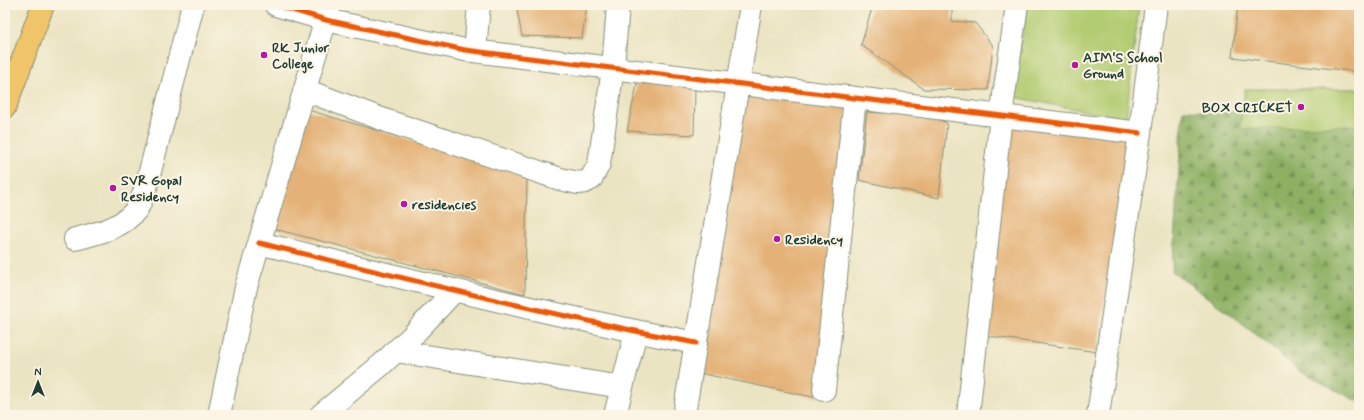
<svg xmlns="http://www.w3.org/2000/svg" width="1364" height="420" font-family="Mynerve,sans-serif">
  <defs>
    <pattern id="forest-firs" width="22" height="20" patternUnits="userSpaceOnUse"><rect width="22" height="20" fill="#8db064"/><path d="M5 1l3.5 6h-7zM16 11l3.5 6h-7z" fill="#739053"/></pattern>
  </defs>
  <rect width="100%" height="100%" fill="#fcf5e5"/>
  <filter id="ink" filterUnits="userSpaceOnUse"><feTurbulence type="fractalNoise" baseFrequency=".025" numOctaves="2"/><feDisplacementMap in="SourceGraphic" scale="8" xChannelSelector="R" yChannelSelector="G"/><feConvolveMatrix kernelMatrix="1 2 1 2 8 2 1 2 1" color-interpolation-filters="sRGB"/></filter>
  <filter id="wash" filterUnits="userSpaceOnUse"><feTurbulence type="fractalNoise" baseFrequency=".012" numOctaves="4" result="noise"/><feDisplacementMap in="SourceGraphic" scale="16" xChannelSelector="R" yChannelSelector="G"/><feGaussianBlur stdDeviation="0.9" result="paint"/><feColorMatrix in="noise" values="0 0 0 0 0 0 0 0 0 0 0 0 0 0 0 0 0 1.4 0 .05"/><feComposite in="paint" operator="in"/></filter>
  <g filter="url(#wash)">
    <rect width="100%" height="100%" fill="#ebe4c2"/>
    <path fill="url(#forest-firs)" stroke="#56764c" d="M 1183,110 L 1359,117 L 1359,402 L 1301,372 L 1242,323 L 1172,271 Z"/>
    <path fill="#b2cc72" stroke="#688453" d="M 1028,5 L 1139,5 L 1126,119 L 1014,97 L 1022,34 Z
      M 1245,89 L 1359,89 L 1359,125 L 1240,129 Z"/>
    <g id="blocks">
      <path fill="#e4b278" d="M 516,5 L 587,5 L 582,38 L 522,36 Z
        M 873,5 L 952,5 L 952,21 L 975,23 L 993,46 L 988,90 L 924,89 L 861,45 Z
        M 1238,5 L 1359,5 L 1359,72 L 1232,57 Z
        M 638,80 L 695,88 L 694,135 L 627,131 Z
        M 744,93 L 848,104 L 817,398 L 699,373 Z
        M 308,110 L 527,175 L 525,294 L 275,229 Z
        M 867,112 L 929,116 L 947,123 L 939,198 L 859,180 Z
        M 1006,126 L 1129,138 L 1097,352 L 981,335 Z"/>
    </g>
  </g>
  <g filter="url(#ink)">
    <use href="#blocks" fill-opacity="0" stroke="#85907b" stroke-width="1"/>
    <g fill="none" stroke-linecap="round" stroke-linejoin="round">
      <defs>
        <path id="minor" d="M 276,5 L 326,20 L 465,50 L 1140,133
          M 475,51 L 479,5
          M 305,90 L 387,121 L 560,179 L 578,183 L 585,182 L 591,179 L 599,164 L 613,68 L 618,5
          M 75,239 C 97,233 121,229 136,210 C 141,204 143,194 146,187 L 193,5
          M 259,243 C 404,278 549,315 696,343
          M 395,351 L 622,387
          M 824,390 L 855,98
          M 219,415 L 246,287 L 330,5
          M 321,415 L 381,365 L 411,337 L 455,290
          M 615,415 L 636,332
          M 684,415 L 751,5
          M 968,415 L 1001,116 L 1017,5
          M 1098,415 L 1140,133 L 1156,5"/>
        <path id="major" d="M 5,107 L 43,5"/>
      </defs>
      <use href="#minor" stroke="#85907b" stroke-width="24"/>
      <use href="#major" stroke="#85907b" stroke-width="24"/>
      <use href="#minor" stroke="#fff" stroke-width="22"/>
      <use href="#major" stroke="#f0c469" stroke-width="22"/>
      <defs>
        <path id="cycleway" d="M 276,5 L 326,20 L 465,50 L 1140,133
          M 259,243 C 404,278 549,315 696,343"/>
      </defs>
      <use href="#cycleway" stroke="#fcf5e5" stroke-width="8"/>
      <use href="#cycleway" stroke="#e8590c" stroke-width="5"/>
    </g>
  </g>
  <g fill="#b5179e" stroke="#fcf5e5" stroke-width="1.5">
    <circle cx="264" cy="55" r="4"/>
    <circle cx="1075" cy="65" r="4"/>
    <circle cx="1301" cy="107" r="4"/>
    <circle cx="113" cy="188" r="4"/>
    <circle cx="404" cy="204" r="4"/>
    <circle cx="777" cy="239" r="4"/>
  </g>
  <g text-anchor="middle" stroke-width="4" stroke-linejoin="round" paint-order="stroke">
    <g font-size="14" font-weight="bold" fill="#1f3d34" stroke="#fcf5e5" text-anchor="start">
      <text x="272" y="52">RK Junior<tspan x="272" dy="16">College</tspan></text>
      <text x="1083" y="62">AIM'S School<tspan x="1083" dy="16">Ground</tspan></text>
      <text x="1293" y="112" text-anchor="end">BOX CRICKET</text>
      <text x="121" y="185">SVR Gopal<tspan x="121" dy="16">Residency</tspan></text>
      <text x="412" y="209">residencies</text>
      <text x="785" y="244">Residency</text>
    </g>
  </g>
  <rect width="1364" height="420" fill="none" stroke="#fcf5e5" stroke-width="20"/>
  <g transform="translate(38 382)" stroke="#fcf5e5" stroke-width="3" paint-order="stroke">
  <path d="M0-3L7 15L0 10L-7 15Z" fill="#1f3d34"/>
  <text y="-6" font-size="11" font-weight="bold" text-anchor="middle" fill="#1f3d34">N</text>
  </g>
</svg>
